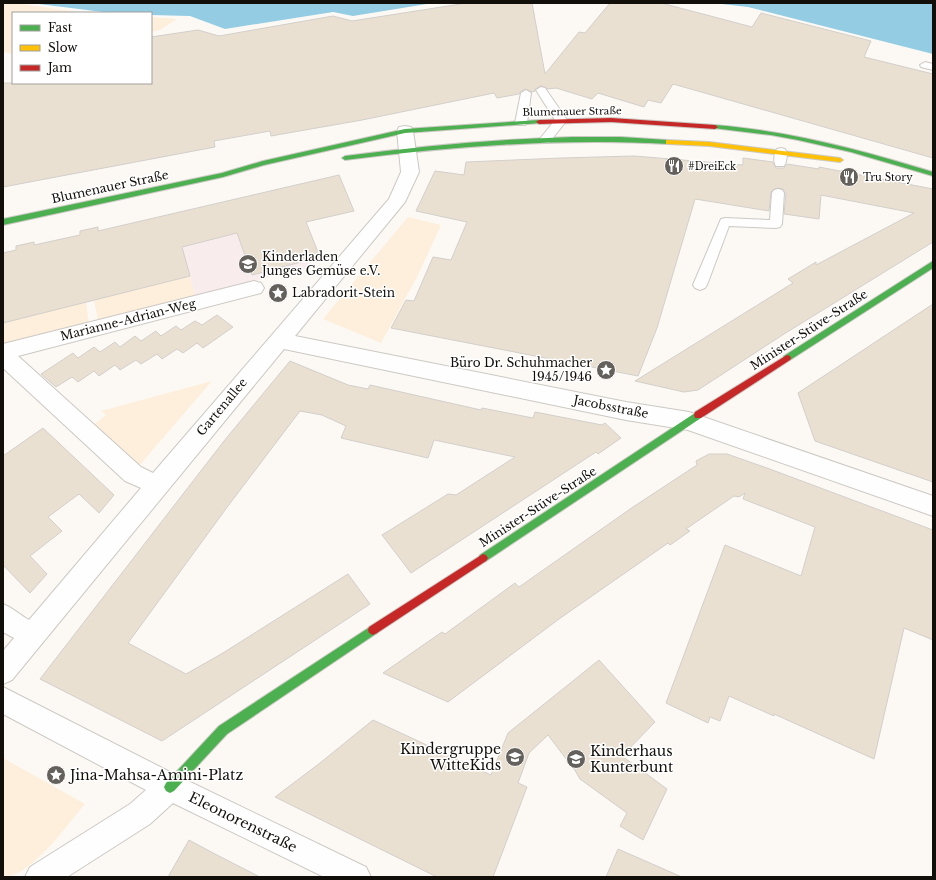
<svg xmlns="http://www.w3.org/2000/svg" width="936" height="880" font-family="'Libre Baskerville',serif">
  <rect width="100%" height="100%" fill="#fcf9f5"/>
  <path fill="#f9eced" d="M 243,232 L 250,250 L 311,235 L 320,257 L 307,260 L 310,267 L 195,296 L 182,246 Z"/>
  <path fill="#fdefdb" d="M 3,3 L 15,3 L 84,13 L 13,13 L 13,54 L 3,52 Z
    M 151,17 L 177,19 L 160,30 L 151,32 Z
    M 408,217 L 441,225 L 418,275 L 381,343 L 323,319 Z
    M 190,276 L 195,296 L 98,321 L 94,300 Z
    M 86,302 L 89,323 L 3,344 L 3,322 Z
    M 212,381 L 138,467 L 92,426 L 106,415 L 101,411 Z
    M 3,758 L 85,804 C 67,825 31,877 3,877 Z"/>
  <path fill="#93cce3" d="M 31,3 L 433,3 L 353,16 L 333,12 L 225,29 L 190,16 L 151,15 L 151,13 L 103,12 Z
    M 713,3 L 933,3 L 933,54 L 748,7 Z"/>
  <path fill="#eae0d2" stroke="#d2cfcb" d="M 467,3 L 532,3 L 545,74 L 579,32 L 585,33 L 610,3 L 661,3 L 752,27 L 761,13 L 871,41 L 864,57 L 933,74 L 933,158 L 673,84 L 661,103 L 648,100 L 644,107 L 598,93 L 592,99 L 556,88 L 548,89 L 541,86 L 535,89 L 535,91 L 532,92 L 525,89 L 520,92 L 519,94 L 497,98 L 494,93 L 362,120 L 271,136 L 270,131 L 214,141 L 215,147 L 3,187 L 3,83 L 151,83 L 151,37 L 198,30 L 219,36 L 333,16 L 352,21 Z
    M 634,156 L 743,165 L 743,158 L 773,162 L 776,168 L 784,168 L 787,164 L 819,169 L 819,167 L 933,189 L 933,242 L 784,334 L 698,390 L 684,392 L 635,381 L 793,283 L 788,279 L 816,262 L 816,265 L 914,213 L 821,195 L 819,219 L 784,214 L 786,193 L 783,189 L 778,188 L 774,189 L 771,192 L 769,211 L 695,199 L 657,328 L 638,376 L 391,328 L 406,300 L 414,301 L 433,257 L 451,260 L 467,222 L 416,211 L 435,171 L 464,175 L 466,162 L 561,158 Z
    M 339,175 L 354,211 L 306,222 L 320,257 L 252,275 L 237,233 L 182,247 L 190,276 L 3,323 L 3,253 L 16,250 L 16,246 L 34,242 L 34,245 L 80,235 L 80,231 L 98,227 L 98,231 Z
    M 933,304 L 933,482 L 815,441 L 798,393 Z
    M 217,315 L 233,327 L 203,348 L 197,343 L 183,353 L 177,349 L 162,359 L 157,354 L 141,364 L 136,360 L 120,370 L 115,365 L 99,376 L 94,371 L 78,382 L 72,377 L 56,387 L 41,374 L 73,353 L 78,358 L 94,347 L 100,352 L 115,342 L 120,347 L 135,336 L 141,341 L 156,331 L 161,336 L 176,326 L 181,330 L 195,321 L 202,325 Z
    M 290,361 L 348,385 L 368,389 L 370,385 L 481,410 L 482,408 L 533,418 L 535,412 L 602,425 L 605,423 L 621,438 L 598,454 L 596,452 L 411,573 L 382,535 L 448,494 L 456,495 L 515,457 L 434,440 L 428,458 L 341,438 L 346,426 L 322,415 L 300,411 L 228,506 L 128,643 L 186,674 L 223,653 L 348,574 L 370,604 L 162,741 L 40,679 L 224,441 Z
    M 43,428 L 114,495 L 99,513 L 79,494 L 48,517 L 62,531 L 30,556 L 47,574 L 30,593 L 3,565 L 3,456 Z
    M 709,454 L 727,454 L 767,468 L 933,530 L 933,640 L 904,628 L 874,759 L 774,714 L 774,716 L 729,696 L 720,721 L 710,717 L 708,723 L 666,703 L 725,545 L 801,576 L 815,527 L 743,499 L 745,493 L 739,497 L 734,496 L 686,529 L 690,531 L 670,545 L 668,543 L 559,619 L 448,702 L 383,673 L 442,632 L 445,634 L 515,583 L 519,587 L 633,507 L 697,465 L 696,461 Z
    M 599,660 L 655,722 L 622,756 L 667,789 L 643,840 L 620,826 L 627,813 L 580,779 L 573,767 L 574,765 L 570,764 L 548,735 L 529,753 L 518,783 L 527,787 L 493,877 L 437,877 L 275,797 L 320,763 L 373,720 L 491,775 L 508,733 Z
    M 189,840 L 215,854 L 260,877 L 168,877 Z
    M 618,849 L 682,877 L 606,877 Z"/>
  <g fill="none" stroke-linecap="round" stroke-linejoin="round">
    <defs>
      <path id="lane" d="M 925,62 L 933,64 L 933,70 L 921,67 L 920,65 Z
        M 541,87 L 545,88 L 567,120 L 549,143 L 541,143 L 539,140 L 555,120 L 536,90 Z
        M 526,90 L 531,93 L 527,123 L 525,125 L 517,125 L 515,123 L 521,93 Z
        M 781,148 L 785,149 C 788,154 787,161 784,166 L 776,166 C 773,161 774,154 777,149 Z
        M 778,189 L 782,190 L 784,193 L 782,224 L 780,227 L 776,228 L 729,226 L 707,285 L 705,288 L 700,290 L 695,288 L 693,285 L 721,219 L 725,218 L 770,220 L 772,193 L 774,190 Z"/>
      <path id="street" d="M 405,126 L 411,127 L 413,131 L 419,172 L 405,202 L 295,336 L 626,402 L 689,412 L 933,496 L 933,516 L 688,430 L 626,420 L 284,349 L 12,680 L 3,684 L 3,651 L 14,638 L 3,632 L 3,604 C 13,608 20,615 29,620 L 141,488 L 125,481 L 3,368 L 3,344 L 254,281 L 261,283 L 264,288 L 261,293 L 18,356 L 141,467 L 153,473 L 389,199 L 401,172 L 397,131 L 399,127 Z
        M 3,687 L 180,777 L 366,867 L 371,877 L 324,877 L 173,803 L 150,824 L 67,877 L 25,877 L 30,867 L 130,804 L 146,790 L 3,714 Z"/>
      <path id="fast" d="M 539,120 L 541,121 L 541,123 L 405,133 L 264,165 L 223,177 L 3,225 L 3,219 L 222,173 L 263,161 L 405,129 Z
        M 715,125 C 790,131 861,150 933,172 L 933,176 L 851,152 L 798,140 L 771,135 L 713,128 L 713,126 Z
        M 573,137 L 621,137 L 668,140 L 671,142 L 668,144 C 559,138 453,146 345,160 L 342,158 L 345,156 C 421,146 496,139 573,137 Z
        M 933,261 L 933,268 L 790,360 L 784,360 L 783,358 L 784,356 Z
        M 698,411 L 701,412 L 702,415 L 701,418 L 486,561 L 483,562 L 480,561 L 478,558 L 480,555 Z
        M 373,625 L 377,627 L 378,630 L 377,633 L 227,734 L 174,791 L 170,793 L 166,791 L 164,787 L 166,783 L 219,726 Z"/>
      <path id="slow" d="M 666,140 L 709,142 L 840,158 L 843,160 L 840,162 L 709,146 L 668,144 L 666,144 Z"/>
      <path id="jam" d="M 611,118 L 715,125 L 718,127 L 715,129 L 611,122 L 539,124 L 536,122 L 539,120 Z
        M 787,355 L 790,356 L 791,358 L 790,360 L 701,418 L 695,418 L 694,415 L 695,412 Z
        M 483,554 L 486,555 L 488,558 L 486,561 L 377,633 L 373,635 L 369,633 L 368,630 L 369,627 Z"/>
    </defs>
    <use href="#lane" stroke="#ccc9c4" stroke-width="2"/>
    <use href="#street" stroke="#ccc9c4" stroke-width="2"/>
    <use href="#fast" stroke="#ccc9c4" stroke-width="2"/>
    <use href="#slow" stroke="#ccc9c4" stroke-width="2"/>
    <use href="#jam" stroke="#ccc9c4" stroke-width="2"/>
    <use href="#lane" fill="#fffefe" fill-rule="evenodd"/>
    <use href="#street" fill="#fffefe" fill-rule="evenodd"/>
    <use href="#fast" fill="#4caf50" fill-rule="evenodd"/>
    <use href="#slow" fill="#ffc107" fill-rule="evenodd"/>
    <use href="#jam" fill="#c62828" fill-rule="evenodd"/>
  </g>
  <defs>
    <symbol id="restaurant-disc" viewBox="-11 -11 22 22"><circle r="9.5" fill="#64615d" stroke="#fff"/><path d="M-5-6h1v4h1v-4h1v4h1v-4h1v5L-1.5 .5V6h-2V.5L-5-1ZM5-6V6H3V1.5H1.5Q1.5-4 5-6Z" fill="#fff"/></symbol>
    <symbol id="school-disc" viewBox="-11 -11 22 22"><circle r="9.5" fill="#64615d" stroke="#fff"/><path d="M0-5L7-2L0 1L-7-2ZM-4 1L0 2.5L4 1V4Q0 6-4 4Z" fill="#fff"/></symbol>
    <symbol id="sight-disc" viewBox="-11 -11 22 22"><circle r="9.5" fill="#64615d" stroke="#fff"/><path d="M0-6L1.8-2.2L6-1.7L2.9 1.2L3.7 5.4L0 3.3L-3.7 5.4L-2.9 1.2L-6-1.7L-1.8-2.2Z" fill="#fff"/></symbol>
  </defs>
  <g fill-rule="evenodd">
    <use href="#restaurant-disc" x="663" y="155" width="22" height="22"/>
    <use href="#restaurant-disc" x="838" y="166" width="22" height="22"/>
    <use href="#school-disc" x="237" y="253" width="22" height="22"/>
    <use href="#sight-disc" x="267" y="282" width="22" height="22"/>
    <use href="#sight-disc" x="595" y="359" width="22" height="22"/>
    <use href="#school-disc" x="504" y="746" width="22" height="22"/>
    <use href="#school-disc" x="565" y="748" width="22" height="22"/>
    <use href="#sight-disc" x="45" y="764" width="22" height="22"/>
  </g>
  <g text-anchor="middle" stroke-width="3" stroke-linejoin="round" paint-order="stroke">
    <g font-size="10" fill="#120f0b" stroke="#fff">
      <text transform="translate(572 111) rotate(-1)" y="4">Blumenauer Straße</text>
    </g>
    <g font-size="10" fill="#120f0b" stroke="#fff" text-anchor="start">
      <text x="688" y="170">#DreiEck</text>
      <text x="863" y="181">Tru Story</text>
    </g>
    <g font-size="12" fill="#120f0b" stroke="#fff">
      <text transform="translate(110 187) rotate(-12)" y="4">Blumenauer Straße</text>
      <text transform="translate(128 320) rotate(-14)" y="4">Marianne-Adrian-Weg</text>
      <text transform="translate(809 330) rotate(-33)" y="4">Minister-Stüve-Straße</text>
      <text transform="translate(222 407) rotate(-50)" y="4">Gartenallee</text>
      <text transform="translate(611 407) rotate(11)" y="4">Jacobsstraße</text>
      <text transform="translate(538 507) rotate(-33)" y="4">Minister-Stüve-Straße</text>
    </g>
    <g font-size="12" fill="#120f0b" stroke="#fff" text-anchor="start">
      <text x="262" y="261">Kinderladen<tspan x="262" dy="14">Junges Gemüse e.V.</tspan></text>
      <text x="292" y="297">Labradorit-Stein</text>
      <text x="592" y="367" text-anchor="end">Büro Dr. Schuhmacher<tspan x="592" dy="14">1945/1946</tspan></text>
    </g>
    <g font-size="14" fill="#120f0b" stroke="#fff" text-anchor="start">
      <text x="501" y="754" text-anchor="end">Kindergruppe<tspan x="501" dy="16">WitteKids</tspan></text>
      <text x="590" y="756">Kinderhaus<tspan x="590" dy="16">Kunterbunt</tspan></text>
      <text x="70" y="780">Jina-Mahsa-Amini-Platz</text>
    </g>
    <g font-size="14" fill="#120f0b" stroke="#fff">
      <text transform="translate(243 822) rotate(26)" y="5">Eleonorenstraße</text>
    </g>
  </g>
  <rect width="936" height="880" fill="none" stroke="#120f0b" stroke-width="8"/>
  <rect x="12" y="12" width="140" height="72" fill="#ffffff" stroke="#a09f9d"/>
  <rect x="20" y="25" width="20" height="6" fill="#4caf50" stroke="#a09f9d"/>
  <text x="48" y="32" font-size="12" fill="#120f0b">Fast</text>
  <rect x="20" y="45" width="20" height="6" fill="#ffc107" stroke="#a09f9d"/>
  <text x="48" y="52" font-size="12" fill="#120f0b">Slow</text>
  <rect x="20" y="65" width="20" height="6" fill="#c62828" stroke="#a09f9d"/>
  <text x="48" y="72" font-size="12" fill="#120f0b">Jam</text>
</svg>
